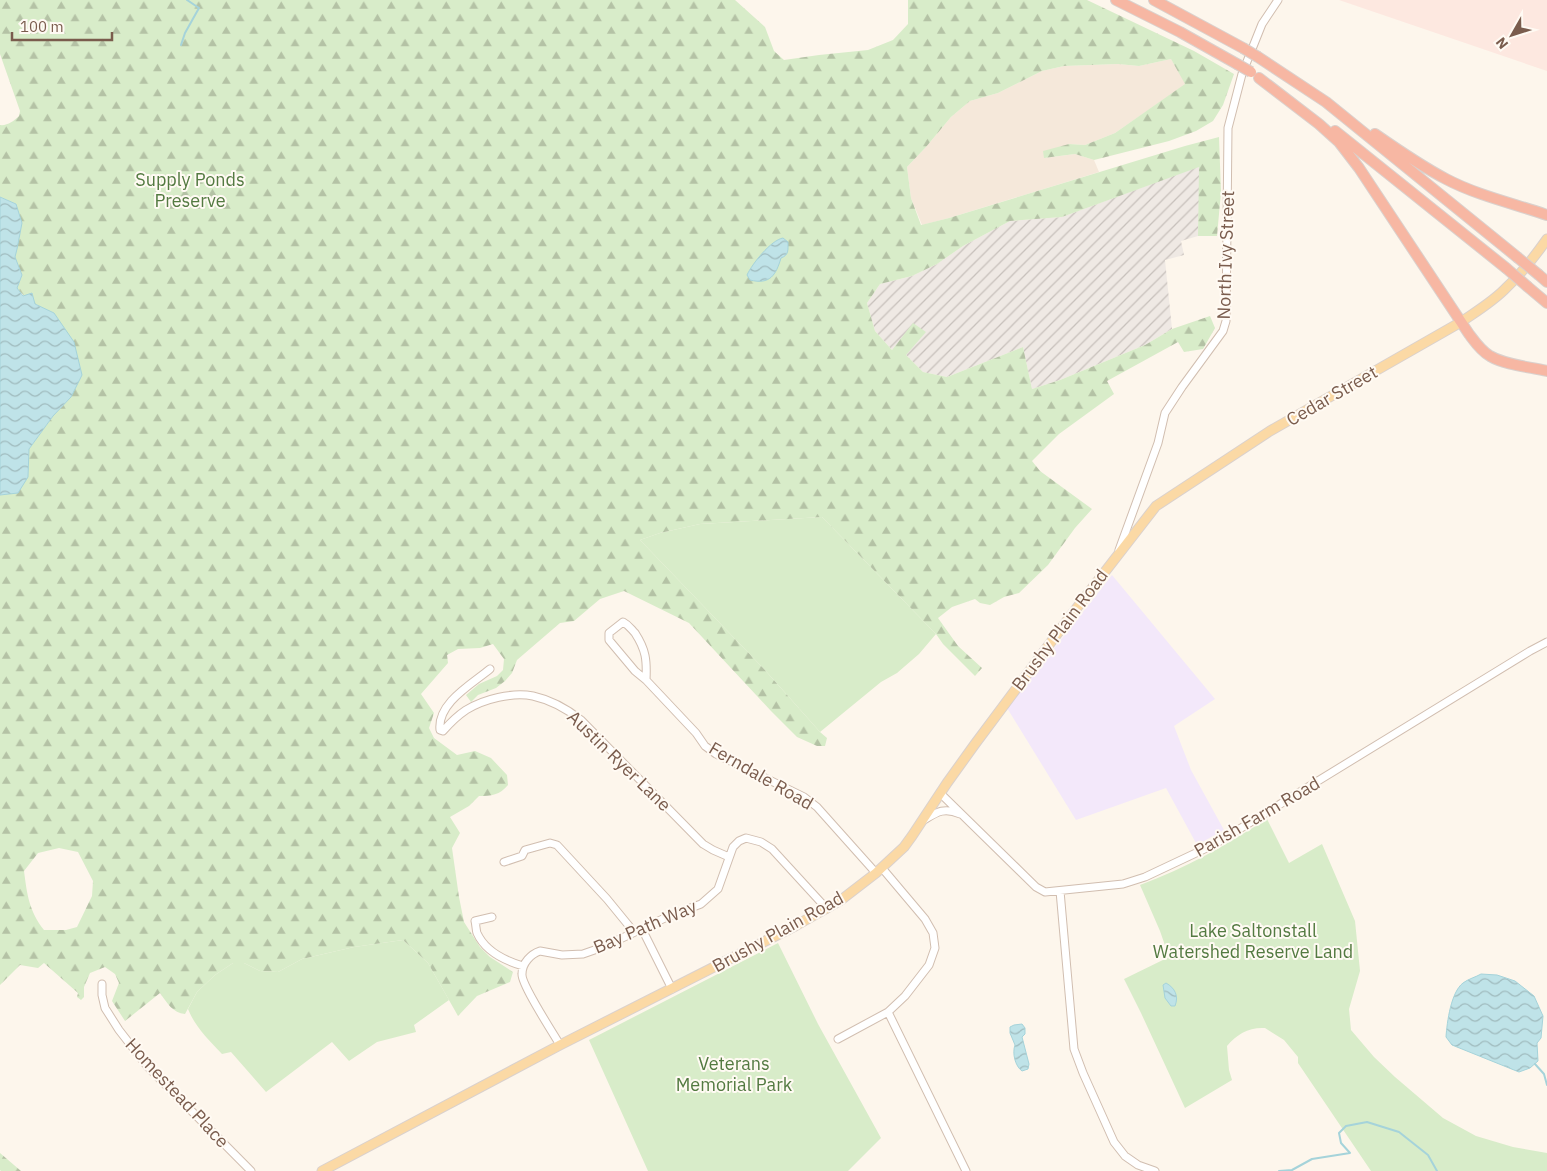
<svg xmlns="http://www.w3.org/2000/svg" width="1547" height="1171" font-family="'IBM Plex Sans',sans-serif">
  <defs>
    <pattern id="industrial-furrows" width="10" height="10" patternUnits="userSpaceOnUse" patternTransform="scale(1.25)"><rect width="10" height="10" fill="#efe9e4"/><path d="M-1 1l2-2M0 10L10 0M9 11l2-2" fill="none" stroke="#c7c0bb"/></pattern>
    <pattern id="forest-firs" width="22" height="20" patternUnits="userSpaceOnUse" patternTransform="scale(1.25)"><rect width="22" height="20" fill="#d8ecc9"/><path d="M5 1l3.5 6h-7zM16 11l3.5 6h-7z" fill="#b4c2a5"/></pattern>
    <pattern id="water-waves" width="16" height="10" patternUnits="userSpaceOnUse" patternTransform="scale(1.25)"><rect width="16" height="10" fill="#bfe3e8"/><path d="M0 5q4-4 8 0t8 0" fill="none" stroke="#a0bbbe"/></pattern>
  </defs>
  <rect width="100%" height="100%" fill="#fdf6ec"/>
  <path fill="#f5e8da" d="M 1171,59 L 1186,84 L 1115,133 L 1085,145 L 1069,144 L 1045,158 L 1075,154 L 1094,160 L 1099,172 L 949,218 L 922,225 L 911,198 L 907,167 L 926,147 L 951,117 L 970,101 L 998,93 L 1042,71 L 1064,66 L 1118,64 L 1139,66 Z"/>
  <path fill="#fde8e0" d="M 1339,0 L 1547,0 L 1547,71 Z"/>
  <path fill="url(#industrial-furrows)" d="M 1200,166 L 1198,236 L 1181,241 L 1184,255 L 1165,260 L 1172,329 L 1145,345 L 1060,380 L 1032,389 L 1023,347 L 947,377 L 923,372 L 906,355 L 914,324 L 892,350 L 875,331 L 867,303 L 880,284 L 912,276 L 937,264 L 963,246 L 1010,221 L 1062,217 Z"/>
  <path fill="#f3e8fa" d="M 1112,575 L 1215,699 L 1174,726 L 1191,770 L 1224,830 L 1197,845 L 1166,788 L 1076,820 L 1007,708 Z"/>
  <path fill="#d8ecc9" d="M 822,517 L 936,634 L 919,654 L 897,673 L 881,682 L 820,732 L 764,669 L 640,540 L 660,533 L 700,524 Z
    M 1267,819 L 1289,863 L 1322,844 L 1355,921 L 1360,971 L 1349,1009 L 1351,1030 L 1374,1057 L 1395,1077 L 1443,1118 L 1476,1136 L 1513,1147 L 1547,1153 L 1547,1171 L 1371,1171 L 1298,1063 L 1298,1057 L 1284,1040 L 1265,1028 C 1249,1027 1237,1034 1227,1046 L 1229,1070 L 1232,1080 L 1185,1108 L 1141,1013 L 1124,979 L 1169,957 L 1160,931 L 1140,885 C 1184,869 1228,844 1267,819 Z
    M 403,940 L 428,963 L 449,1000 L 414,1025 L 416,1032 L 377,1042 L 349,1061 L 332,1042 L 266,1092 L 231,1052 L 222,1054 C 209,1040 195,1027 188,1009 L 197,992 L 215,975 L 233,963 L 244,963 L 260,971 L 278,972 L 302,959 L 354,947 Z
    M 778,943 L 818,1024 L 881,1138 L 848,1171 L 648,1171 L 589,1040 Z"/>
  <path fill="url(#forest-firs)" fill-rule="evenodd" d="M 0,0 L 735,0 L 765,27 L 774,51 L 784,60 L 819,55 L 868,50 L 893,40 L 908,24 L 908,0 L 1087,0 L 1194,51 L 1234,74 L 1223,105 L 1213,121 L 1196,131 L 1169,141 L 1094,160 L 1075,154 L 1044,158 L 1043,151 L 1069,144 L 1085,145 L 1115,133 L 1185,84 L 1171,59 L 1139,66 L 1118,64 L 1064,66 L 1042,71 L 998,93 L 970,101 L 951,117 L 926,147 L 907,167 L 911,198 L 921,225 L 949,218 L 1185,146 L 1219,137 L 1221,192 L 1217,236 L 1198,236 L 1199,167 L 1062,217 L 1010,221 L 963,246 L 937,264 L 912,276 L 880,284 L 867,303 L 875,331 L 892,350 L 913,323 L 926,332 L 906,355 L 923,372 L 947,377 L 1023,347 L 1032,389 L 1060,380 L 1145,345 L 1172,329 L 1210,316 L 1215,328 L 1203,349 L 1184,352 L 1178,342 L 1107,381 L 1114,394 L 1059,434 L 1032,461 L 1040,471 L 1092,509 L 1075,528 L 1048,565 L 1019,593 L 1004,597 L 990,605 L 980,603 L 975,599 L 952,607 L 938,618 L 958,646 L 982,668 L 975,676 L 943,644 L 936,634 L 822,517 L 700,524 L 660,533 L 640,540 L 764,669 L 820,732 L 827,738 L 825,746 L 817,746 L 797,737 L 771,711 L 689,623 L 624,591 L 600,599 L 574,621 L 560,623 L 517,660 L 512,673 L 505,681 L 496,688 L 478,695 L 471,702 L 466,695 L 479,684 L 497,676 L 503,670 L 504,659 L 493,644 L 480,648 L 458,649 L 447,655 L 448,663 L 421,694 L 434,713 L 429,728 L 434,738 L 457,755 L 475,751 L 491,758 L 507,775 L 508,785 C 500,795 491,796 479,796 L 469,806 L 450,817 L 460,833 L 452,848 L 459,897 L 464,922 L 480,947 L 490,957 L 513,972 L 510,982 L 477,996 L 458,1016 L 428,963 L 403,940 L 354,947 L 302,959 L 278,972 L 260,971 L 244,963 L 233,963 L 215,975 L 197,992 L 185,1014 C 173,1013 167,1003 160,993 L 125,1021 L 112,1001 L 119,983 L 115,974 L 105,967 L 90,973 L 84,987 L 84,997 L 81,1000 L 77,997 L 78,993 L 44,963 L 38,968 L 20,965 L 0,985 L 0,495 L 3,495 L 28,477 L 29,449 L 53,416 L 71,397 L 54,313 C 40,307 27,301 17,288 L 22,275 L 14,257 C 21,240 17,222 16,204 L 0,197 L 0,125 C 7,126 14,121 19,116 L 20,111 L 0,54 ZM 59,848 L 78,852 L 93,881 L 92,896 L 77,927 L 66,930 L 44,930 C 29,911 27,894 24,871 L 38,853 Z
    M 0,1153 L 21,1171 L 1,1171 L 0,1170 Z"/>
  <path fill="url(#water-waves)" stroke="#a5d3da" d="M 0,197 L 16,204 L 22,223 L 17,249 L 15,257 L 22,275 L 17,288 L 23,296 L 32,293 L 35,304 L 54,313 L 74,342 L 82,375 L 71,397 L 53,416 L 29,449 L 28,477 L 18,493 L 0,495 Z
    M 783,238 L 788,242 C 788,250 789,255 781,258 C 776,275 770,285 750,280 L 747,275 C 752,264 771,240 783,238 Z
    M 1481,974 L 1497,975 L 1515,981 L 1534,996 L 1543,1016 L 1541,1038 L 1537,1043 L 1538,1061 L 1530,1068 L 1519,1072 L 1452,1045 L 1446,1037 C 1447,1022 1451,992 1463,983 C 1468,979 1476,977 1481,974 Z
    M 1166,983 C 1175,988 1179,996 1175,1006 L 1171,1006 L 1165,998 L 1163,985 Z
    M 1022,1024 L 1025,1028 L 1025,1034 L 1022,1037 L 1029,1064 L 1028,1069 L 1022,1071 C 1015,1066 1012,1053 1015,1045 L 1010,1033 L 1010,1027 L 1014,1025 Z"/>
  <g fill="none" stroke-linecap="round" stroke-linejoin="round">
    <path stroke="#a5d3da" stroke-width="2" d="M 181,45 L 185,33 L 199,8 L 187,0
      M 1535,1064 L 1544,1074 L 1547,1085
      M 1279,1171 L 1292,1170 L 1312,1159 L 1350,1153 L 1341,1143 L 1339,1133 L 1346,1126 L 1367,1122 L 1399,1132 L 1428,1155 L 1437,1171"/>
    <defs>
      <path id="minor" d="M 1119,550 L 1158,443 L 1165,413 L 1182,387 L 1223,331 L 1226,321 L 1228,128 L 1242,74 L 1262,24 L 1278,0
        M 623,622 C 629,625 631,629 635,633 C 646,650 647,660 646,680 L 635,671 L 609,640 L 609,633 Z
        M 490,669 C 472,684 437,703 440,730 L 443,731 C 450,723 457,716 466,710 C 484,699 512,692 533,696 C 551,700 567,709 581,720 L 703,844 L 713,850 L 729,857
        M 646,680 L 696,733 L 705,746 L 716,754 L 804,797 L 817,807 L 876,873
        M 940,793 L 1036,887 L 1045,892 L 1123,884 L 1145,877 L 1215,844 L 1530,651 L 1547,642
        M 924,820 C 937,812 944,807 960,814
        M 504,862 L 522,856 L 525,850 L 550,843 L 557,845 L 607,899 L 634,932
        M 1060,891 L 1074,1049 L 1083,1073 L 1114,1142 L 1125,1156 L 1138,1165 L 1155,1171
        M 492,917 L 475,921 C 476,925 476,930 477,933 C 485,951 506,961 523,966
        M 642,929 L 672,989
        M 102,984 L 102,995 L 105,1008 L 119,1030 L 147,1066 L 251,1171
        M 888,1012 L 966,1171
        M 838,1039 L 888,1012 L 905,996 L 929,965 L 935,948 L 933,933 L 925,919 L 882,868
        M 560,1045 C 553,1033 521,984 522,974 C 522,963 531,954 540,951 L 562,955 L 583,954 L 603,947 L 667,917 L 701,904 L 718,889 L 733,847 L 739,841 L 746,838 L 761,842 L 772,849 L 827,909"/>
      <path id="major" d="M 322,1171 L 560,1045 L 795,926 L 841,900 L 876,873 L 904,847 L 912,836 L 947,783 L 975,744 L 1069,618 L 1156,506 L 1270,431 L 1461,322 C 1477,311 1494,301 1507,287 C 1522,273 1535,256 1547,239"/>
      <path id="highway" d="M 1116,0 L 1180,32 L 1237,64
        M 1154,0 L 1243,48
        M 1258,57 L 1326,102 L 1517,257
        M 1259,78 L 1319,124 L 1339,142 L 1359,168 L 1469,334 C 1475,342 1481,351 1490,356 C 1505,365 1530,367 1547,371
        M 1335,131 L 1506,268
        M 1375,134 C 1398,150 1421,166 1446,179 C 1476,195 1515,204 1547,215
        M 1539,275 L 1547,282
        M 1528,287 L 1547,303"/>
    </defs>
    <use href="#minor" stroke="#d1beb0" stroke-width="9"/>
    <use href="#major" stroke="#dad1cd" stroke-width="11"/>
    <use href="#highway" stroke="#dad1cd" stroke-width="12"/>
    <use href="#minor" stroke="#fff" stroke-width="7"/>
    <use href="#major" stroke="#fbd9a5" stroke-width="9"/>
    <use href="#highway" stroke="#f7b7a3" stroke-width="10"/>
    <defs>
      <path id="highway-bridge" d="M 1243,48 L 1258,57
        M 1237,64 L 1251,72
        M 1517,257 L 1539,275
        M 1506,268 L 1528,287"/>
    </defs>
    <use href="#highway-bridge" stroke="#dad1cd" stroke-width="12" stroke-linecap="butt"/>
    <use href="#highway-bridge" stroke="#f7b7a3" stroke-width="10"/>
  </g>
  <g text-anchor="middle" stroke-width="4" stroke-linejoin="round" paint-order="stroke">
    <g font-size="18" fill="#537a41" stroke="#fffaf3">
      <text x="190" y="186">Supply Ponds<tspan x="190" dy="21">Preserve</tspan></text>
      <text x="1253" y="937">Lake Saltonstall<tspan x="1253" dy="21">Watershed Reserve Land</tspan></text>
      <text x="734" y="1070">Veterans<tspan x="734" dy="21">Memorial Park</tspan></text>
    </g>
    <g font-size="18" fill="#7a5c4d" stroke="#fffaf3">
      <text transform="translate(1226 255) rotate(-88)" y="6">North Ivy Street</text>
      <text transform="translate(1332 396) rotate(-30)" y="6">Cedar Street</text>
      <text transform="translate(1060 630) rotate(-53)" y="6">Brushy Plain Road</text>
      <text transform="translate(619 761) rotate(44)" y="6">Austin Ryer Lane</text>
      <text transform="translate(761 776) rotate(30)" y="6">Ferndale Road</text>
      <text transform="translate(1257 817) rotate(-30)" y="6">Parish Farm Road</text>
      <text transform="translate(645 927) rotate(-23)" y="6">Bay Path Way</text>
      <text transform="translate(778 932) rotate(-29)" y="6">Brushy Plain Road</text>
      <text transform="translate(177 1093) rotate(47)" y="6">Homestead Place</text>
    </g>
  </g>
  <g transform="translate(1512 35) rotate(231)" stroke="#fffaf3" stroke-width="4" paint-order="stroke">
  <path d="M0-4L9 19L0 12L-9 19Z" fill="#7a5c4d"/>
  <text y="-8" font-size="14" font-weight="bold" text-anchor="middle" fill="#7a5c4d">N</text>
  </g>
  <path d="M12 32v8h100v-8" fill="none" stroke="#7a5c4d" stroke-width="2.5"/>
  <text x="20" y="32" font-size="15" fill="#7a5c4d" stroke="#fffaf3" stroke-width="4" paint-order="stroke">100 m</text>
</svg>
